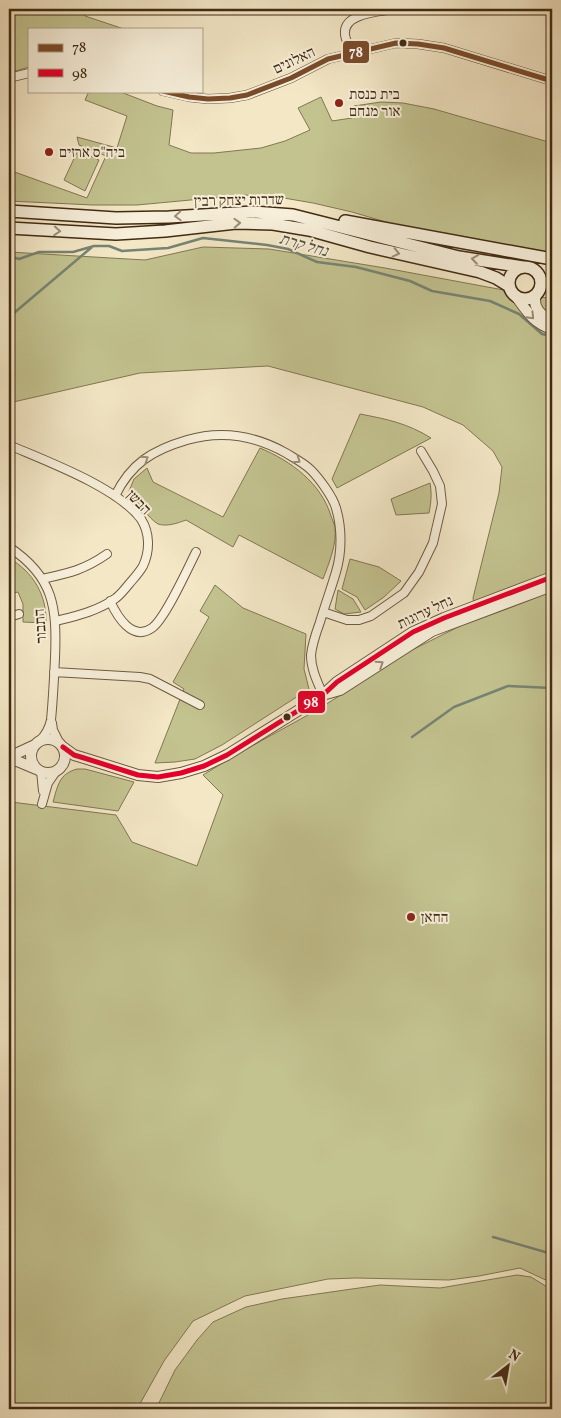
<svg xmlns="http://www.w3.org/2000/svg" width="561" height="1418" font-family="Vollkorn,'Frank Ruhl Libre',serif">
  <rect width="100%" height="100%" fill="#f3e7c6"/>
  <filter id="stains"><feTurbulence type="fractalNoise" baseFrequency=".004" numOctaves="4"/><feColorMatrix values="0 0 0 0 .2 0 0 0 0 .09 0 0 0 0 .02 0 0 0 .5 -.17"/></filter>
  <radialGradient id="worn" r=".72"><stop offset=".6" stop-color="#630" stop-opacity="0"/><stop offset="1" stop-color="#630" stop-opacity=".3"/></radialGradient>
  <path fill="#c3c390" stroke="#827752" d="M 9,9 L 86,9 L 85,16 L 124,29 L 29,29 L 29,67 L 9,73 Z
    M 89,91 L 118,91 L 157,106 L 173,110 L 169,145 L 191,153 L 214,153 L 261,148 L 285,141 L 310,130 L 298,108 L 321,97 L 332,121 L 352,118 L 354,106 L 381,102 L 403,103 L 434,109 L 552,143 L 552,255 L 396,225 L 352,212 L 313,203 L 278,197 L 244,195 L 137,205 L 93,205 L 9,201 L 9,170 L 87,198 L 106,156 L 79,145 L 77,137 L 117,148 L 127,116 L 85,100 Z
    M 78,150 L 99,160 L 85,191 L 64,180 Z
    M 203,247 L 269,249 L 385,268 L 552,299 L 552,1283 L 520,1268 L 479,1276 L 449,1280 L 356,1278 L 328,1279 L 245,1296 L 193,1321 L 164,1361 L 137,1409 L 9,1409 L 9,803 L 11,802 L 116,815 L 132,842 L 197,866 L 223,795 L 203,775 L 239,753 L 317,710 L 410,651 L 476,618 L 473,598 L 499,493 L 502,467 L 493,451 L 463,425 L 423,407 L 268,366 L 140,373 L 9,403 L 9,252 L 145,260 Z
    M 360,414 C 386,419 407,423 431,438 L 337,488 L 332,479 Z
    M 260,448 C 291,461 321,483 331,516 C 332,519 334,523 335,527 C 337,544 329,563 323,579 L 239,535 L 233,547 L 186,520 C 178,523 167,527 158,524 C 150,520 135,499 129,491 L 134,479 L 147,468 L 153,482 L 223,517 Z
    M 430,483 C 432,494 431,503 429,513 L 396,515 L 391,499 Z
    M 9,558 C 33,572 47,595 46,623 L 23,622 L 23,604 L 18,592 L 9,594 Z
    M 350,559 L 379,567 L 401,581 L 384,597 L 365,610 L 357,597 L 342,589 Z
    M 215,585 L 243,608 L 306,634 L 304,669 L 309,689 L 222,745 L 195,759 L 175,762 L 155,763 L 184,689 L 173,682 L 209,617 L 200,611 Z
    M 338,590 L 353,599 L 361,612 L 344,614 L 335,609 Z
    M 77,769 L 85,769 L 134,782 L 118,811 L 53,802 C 58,785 59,774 77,769 Z
    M 517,1275 L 531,1277 L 552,1290 L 552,1409 L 156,1409 L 175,1370 L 197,1340 L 213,1322 L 246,1307 L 282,1299 L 380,1285 L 440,1288 Z"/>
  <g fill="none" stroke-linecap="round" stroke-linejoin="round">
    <path stroke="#778473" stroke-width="2.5" d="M 9,256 L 19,259 L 39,252 L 73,252 L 94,246 L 109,246 L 122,251 L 168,248 L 203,238 L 267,245 L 288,249 L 317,262 L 356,267 L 410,281 L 432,291 L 490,301 L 519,314 L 542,334 L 552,336
      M 9,334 L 14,313 L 92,247
      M 412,737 L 454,707 L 508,686 L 552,688
      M 493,1237 L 552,1254"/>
    <defs>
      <path id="minor" d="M 352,53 C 350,47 345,40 345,34 C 343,13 379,12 394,9
        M 9,78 L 29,73
        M 163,91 L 189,97 L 208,99 L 230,98 L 247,95 L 291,78 L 328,59 L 396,43 L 418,44 L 444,48 L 552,81
        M 9,445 C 46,461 117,487 141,519 C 150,533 150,551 143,566 C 139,573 134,578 129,584 C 125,589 121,594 116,598 C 98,611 76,616 56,621
        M 115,496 C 131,463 153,450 187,440 C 222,430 254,435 286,453 C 294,458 304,463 311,470 C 319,478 333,497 336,508 C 342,528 342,552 336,572 C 331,589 325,605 320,622 C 316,633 312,644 311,655 C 311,670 318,683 323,695
        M 9,547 C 54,577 57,607 55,658 C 54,679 53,700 51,720 C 49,729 46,735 39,741
        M 42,579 C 69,573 84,570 107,554
        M 110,601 C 117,616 132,642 152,628 C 165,619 188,568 196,552
        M 323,612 L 347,620 L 359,620 L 371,616 L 404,593 L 419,572 L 433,543 L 442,504 L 440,486 L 433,471 L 421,451
        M 9,617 L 19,614
        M 54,672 L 140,677 L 150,679 L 200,705
        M 52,723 L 53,730 L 59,742
        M 41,771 L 43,791
        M 42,804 L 48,783 L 57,770"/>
      <path id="tertiary" d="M 515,295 C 527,311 532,322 552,329
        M 536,295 C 532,307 541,316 552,320
        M 326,694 L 340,690 L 432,631 L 552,586
        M31 756a17 17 0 1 1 34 0a17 17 0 1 1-34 0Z
        M 63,747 L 74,755 L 84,758 L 138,775 L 158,777 L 181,773 L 204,766 L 227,755 L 323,695 L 337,682 L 413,632 L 444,618 L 552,577
        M 9,757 L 35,745
        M 9,761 L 17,761 L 36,769"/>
      <path id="secondary" d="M 9,211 L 116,218 L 169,217 L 253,212 L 293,215 L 459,257 L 523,267
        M 345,221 L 552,259
        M 9,228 L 116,234 L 165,231 L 236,223 L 273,224 L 309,230 L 370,247 L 480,272 L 496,278 L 509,286
        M509 283a16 16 0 1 1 32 0a16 16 0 1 1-32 0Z"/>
    </defs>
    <use href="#minor" stroke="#6e5a40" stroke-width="10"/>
    <use href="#tertiary" stroke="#6e5a40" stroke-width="12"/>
    <use href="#secondary" stroke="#422b13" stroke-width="14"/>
    <use href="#minor" stroke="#f7efda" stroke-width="8"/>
    <use href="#tertiary" stroke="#f7efda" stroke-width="10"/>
    <use href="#secondary" stroke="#f7efda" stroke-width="11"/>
    <defs>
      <path id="bus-1" d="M 163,91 L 189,97 L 208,99 L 230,98 L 247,95 L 291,78 L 328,59 L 396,43 L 418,44 L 444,48 L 552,81"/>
      <path id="bus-2" d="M 63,747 L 74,755 L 84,758 L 138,775 L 158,777 L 181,773 L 204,766 L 227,755 L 323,695 L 337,682 L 413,632 L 444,618 L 552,577"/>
    </defs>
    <use href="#bus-1" stroke="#f7efda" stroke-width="9"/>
    <use href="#bus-2" stroke="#f7efda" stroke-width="9"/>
    <use href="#bus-1" stroke="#7a4b2a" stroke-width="5"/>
    <use href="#bus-2" stroke="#e4002b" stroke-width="5"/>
  </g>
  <defs><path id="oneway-chevron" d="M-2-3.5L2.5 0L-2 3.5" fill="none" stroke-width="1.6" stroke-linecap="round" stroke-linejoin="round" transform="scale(1.25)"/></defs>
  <g stroke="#9c8d76">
    <use href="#oneway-chevron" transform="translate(178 216) rotate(177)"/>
    <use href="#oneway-chevron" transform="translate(237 223) rotate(-2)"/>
    <use href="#oneway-chevron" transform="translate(57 231) rotate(4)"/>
    <use href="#oneway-chevron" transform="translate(396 253) rotate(13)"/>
    <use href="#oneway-chevron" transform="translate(475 259) rotate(-171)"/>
    <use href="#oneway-chevron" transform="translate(531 316) rotate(46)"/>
    <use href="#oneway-chevron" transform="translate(145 459) rotate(-34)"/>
    <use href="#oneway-chevron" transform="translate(297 460) rotate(35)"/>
    <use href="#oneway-chevron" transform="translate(380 664) rotate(-33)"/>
  </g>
  <g fill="#422b13" stroke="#f7efda" stroke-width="2">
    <circle cx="403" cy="43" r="4.5"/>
    <circle cx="287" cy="717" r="4.5"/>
  </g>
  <g fill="#8f2418" stroke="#f7efda" stroke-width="2">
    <circle cx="339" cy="103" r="5"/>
    <circle cx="49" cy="152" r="5"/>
    <circle cx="411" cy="917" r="5"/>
  </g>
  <g text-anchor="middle" stroke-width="4" stroke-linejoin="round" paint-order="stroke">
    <g font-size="15" fill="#422b13" stroke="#f7efda">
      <text transform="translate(294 60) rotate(-25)" y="5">האלונים</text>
      <text transform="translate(239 200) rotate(-1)" y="5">שדרות יצחק רבין</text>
      <text transform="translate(139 502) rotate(46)" y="5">הבשן</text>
      <text transform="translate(425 612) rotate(-25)" y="5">נחל ערוגות</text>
      <text transform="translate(40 626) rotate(-94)" y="5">התבור</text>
    </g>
    <g font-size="15" fill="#422b13" stroke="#f7efda" text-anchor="start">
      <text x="349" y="99">בית כנסת<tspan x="349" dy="17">אור מנחם</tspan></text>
      <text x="59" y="157">ביה"ס ארזים</text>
      <text x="421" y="922">החאן</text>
    </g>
    <g font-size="16" font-style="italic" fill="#58503b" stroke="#f7efda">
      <text transform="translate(304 244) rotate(16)" y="6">נחל קרת</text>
    </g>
  </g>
  <g stroke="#f7efda" stroke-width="2">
    <rect x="342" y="40" width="28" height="24" rx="5" fill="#7a4b2a"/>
    <rect x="297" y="690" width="29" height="24" rx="5" fill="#e4002b"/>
  </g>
  <g font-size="14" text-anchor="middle" font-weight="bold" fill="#fff">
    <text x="356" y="57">78</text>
    <text x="311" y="707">98</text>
  </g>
  <rect width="561" height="1418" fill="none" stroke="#f3e7c6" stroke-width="30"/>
  <rect x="10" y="10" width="541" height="1398" fill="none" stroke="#422b13" stroke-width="2.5"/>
  <rect x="15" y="15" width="531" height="1388" fill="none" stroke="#422b13"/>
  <rect x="28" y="28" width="175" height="65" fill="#f7efda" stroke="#afa18a"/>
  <rect x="38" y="44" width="25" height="8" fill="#7a4b2a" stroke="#afa18a"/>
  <text x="72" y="52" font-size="15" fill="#422b13">78</text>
  <rect x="38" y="69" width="25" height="8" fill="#e4002b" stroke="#afa18a"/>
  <text x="72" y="78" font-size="15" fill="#422b13">98</text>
  <g transform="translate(508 1366) rotate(31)" stroke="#f7efda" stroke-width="4" paint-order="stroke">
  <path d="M0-4L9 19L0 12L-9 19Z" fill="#422b13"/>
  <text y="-8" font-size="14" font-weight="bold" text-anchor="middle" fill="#422b13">N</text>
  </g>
  <rect width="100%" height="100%" filter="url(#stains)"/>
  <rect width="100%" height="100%" fill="url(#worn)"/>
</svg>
